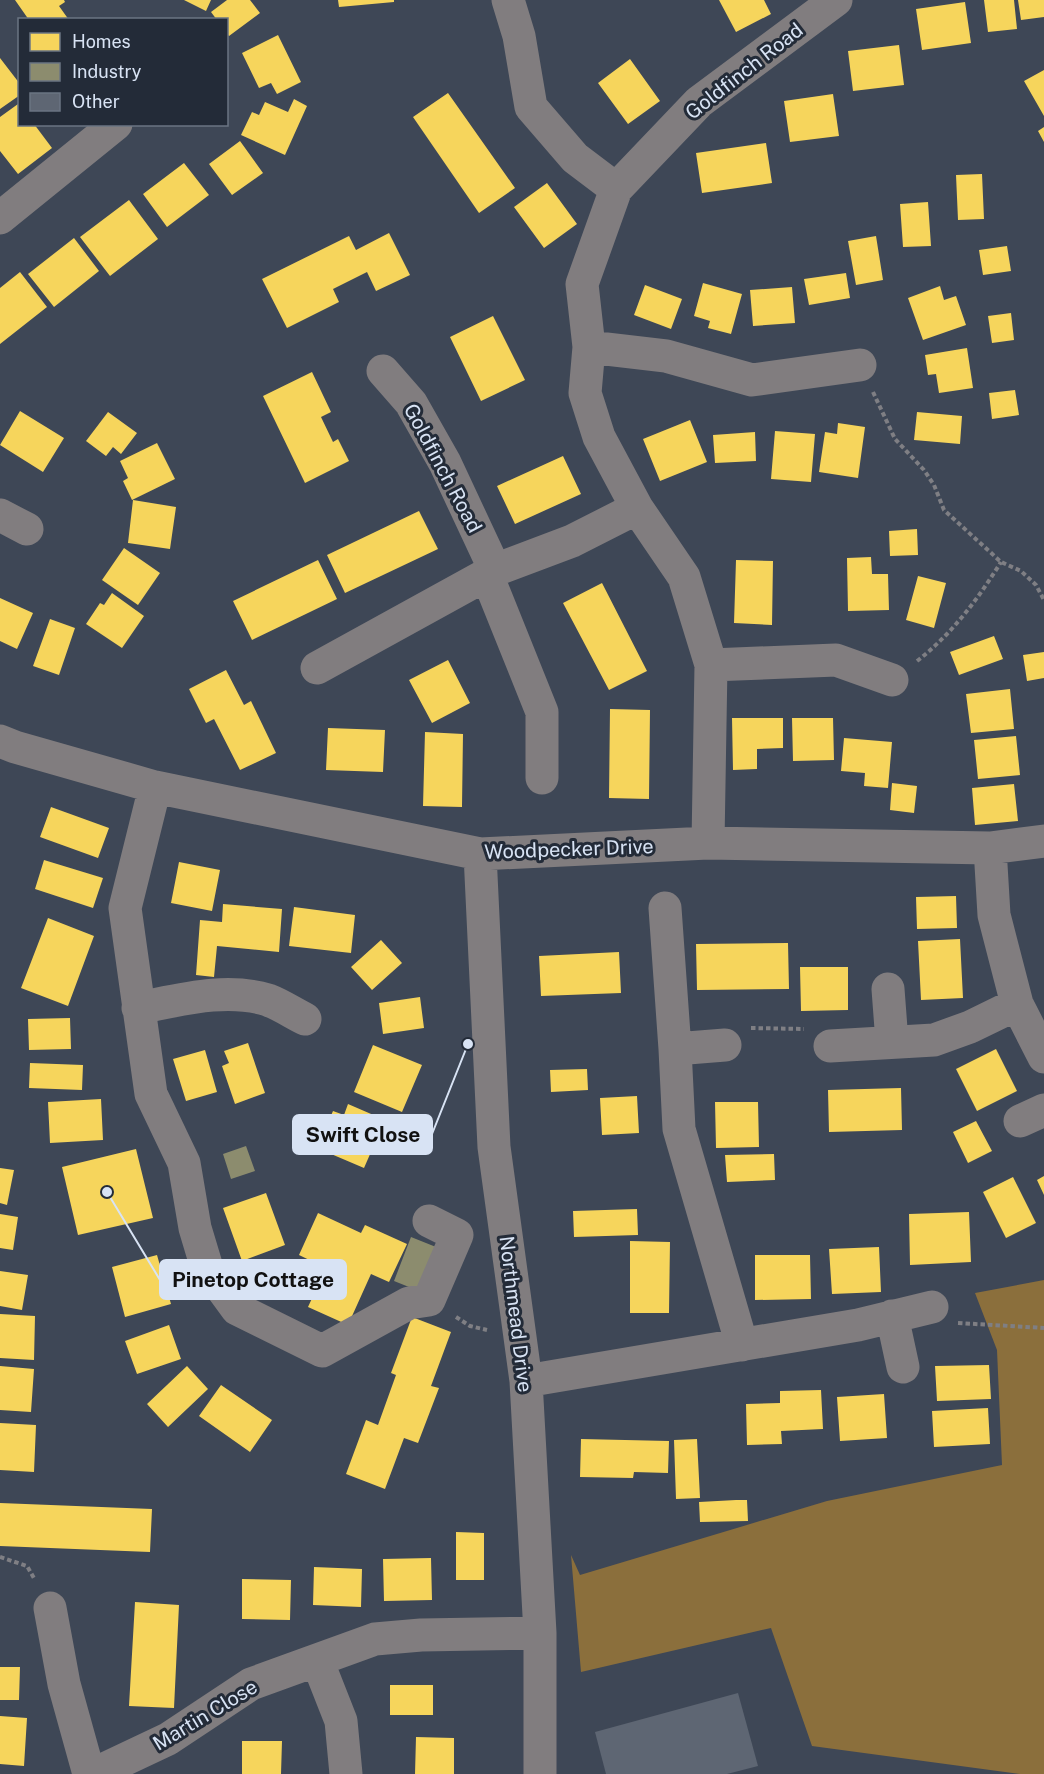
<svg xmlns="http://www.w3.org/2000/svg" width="1044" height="1774" font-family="'Public Sans',sans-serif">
  <rect width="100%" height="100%" fill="#3e4756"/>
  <path fill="#8b6f3c" d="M 1044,1280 L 1044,1774 L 1020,1774 L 812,1746 L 771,1628 L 581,1672 L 571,1555 L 580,1575 L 827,1501 L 1002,1465 L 997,1350 L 975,1293 Z"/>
  <path fill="#f6d55c" d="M 15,0 L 64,0 L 65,2 L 59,6 L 69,20 L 29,20 Z
    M 184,0 L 211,0 L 206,11 Z
    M 227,0 L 250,0 L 260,13 L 229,36 L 226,33 L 226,20 L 217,20 L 211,12 Z
    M 338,0 L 394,0 L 394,2 L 339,7 Z
    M 719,0 L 764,0 L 771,14 L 736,32 Z
    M 984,0 L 1014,0 L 1017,29 L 988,32 Z
    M 1018,0 L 1044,0 L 1044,17 L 1021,20 Z
    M 965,2 L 971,43 L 922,50 L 916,9 Z
    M 278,35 L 301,82 L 277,94 L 271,83 L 259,88 L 242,53 Z
    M 899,45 L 904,85 L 853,91 L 848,51 Z
    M 0,58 L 20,84 L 20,95 L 0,109 Z
    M 630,59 L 660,101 L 628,124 L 598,83 Z
    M 1044,70 L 1044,116 L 1024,81 Z
    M 448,93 L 515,188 L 479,213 L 413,117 Z
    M 833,94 L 839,136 L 790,142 L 784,101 Z
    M 294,99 L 307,106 L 285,155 L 241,135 L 252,112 L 259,115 L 265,102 L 288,112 Z
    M 18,104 L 20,124 L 34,124 L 52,148 L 18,174 L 0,151 L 0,117 Z
    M 1044,127 L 1044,142 L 1038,131 Z
    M 240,141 L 263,173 L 232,195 L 209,164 Z
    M 766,143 L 772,183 L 702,193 L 696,153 Z
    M 184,163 L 209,195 L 167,227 L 143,194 Z
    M 982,174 L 984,219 L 958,220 L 956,175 Z
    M 547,183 L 577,224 L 544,248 L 514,207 Z
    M 129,200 L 158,239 L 110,276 L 80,237 Z
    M 928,202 L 931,246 L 903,247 L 900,204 Z
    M 389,233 L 410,275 L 376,291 L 367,272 L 333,289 L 339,302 L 287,328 L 262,279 L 349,236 L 356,250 Z
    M 876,236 L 883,280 L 856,285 L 848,241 Z
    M 74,238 L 99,271 L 54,307 L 28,274 Z
    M 1007,246 L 1011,271 L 983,275 L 979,250 Z
    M 20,272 L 47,307 L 0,344 L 0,288 Z
    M 846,273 L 850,298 L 809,305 L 804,279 Z
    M 703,283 L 742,294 L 731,334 L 708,328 L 710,321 L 694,316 Z
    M 645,285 L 682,299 L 671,329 L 634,315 Z
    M 940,286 L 944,300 L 956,296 L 966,325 L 923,340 L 908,298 Z
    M 792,287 L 795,323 L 753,326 L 750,290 Z
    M 1011,313 L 1014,340 L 992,343 L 988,316 Z
    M 493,316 L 525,380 L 481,401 L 450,337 Z
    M 967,348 L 973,388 L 939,393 L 936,374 L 928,375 L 925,355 Z
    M 312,372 L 331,412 L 321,417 L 333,442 L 338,439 L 349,461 L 305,483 L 263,396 Z
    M 1015,390 L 1019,415 L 992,419 L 989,393 Z
    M 20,411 L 64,438 L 43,472 L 0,445 Z
    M 108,412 L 137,433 L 121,454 L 113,447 L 106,456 L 86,441 Z
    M 917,412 L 962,416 L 960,444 L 914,440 Z
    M 690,420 L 707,462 L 660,481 L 643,439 Z
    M 838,423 L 865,427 L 858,478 L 819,472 L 825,432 L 837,434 Z
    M 775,431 L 815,434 L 811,482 L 771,479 Z
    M 755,432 L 756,461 L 715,463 L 713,435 Z
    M 157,443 L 175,479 L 132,500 L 123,481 L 128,478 L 120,461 Z
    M 563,456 L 581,494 L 515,524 L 497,486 Z
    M 133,500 L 176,507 L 170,549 L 128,543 Z
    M 419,511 L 438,549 L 345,593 L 327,555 Z
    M 917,529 L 918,555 L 890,556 L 889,531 Z
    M 124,548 L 160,573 L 138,605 L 102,580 Z
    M 871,557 L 872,574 L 888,574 L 889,610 L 848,611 L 847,558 Z
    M 318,560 L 337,599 L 252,640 L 233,601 Z
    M 736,560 L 773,561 L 772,625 L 734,623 Z
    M 918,576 L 946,583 L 934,628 L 906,620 Z
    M 602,583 L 647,671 L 609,690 L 563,603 Z
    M 112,593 L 144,616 L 122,648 L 86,624 L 100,603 L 104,605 Z
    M 0,598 L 33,613 L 17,649 L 0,641 Z
    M 50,619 L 75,628 L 59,675 L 33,666 Z
    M 994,636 L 1003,659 L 959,675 L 950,652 Z
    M 1044,652 L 1044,678 L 1027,681 L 1023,655 Z
    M 448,660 L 470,703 L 432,723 L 409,680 Z
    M 226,670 L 244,705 L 251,701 L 276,753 L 240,770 L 214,719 L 206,723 L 189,689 Z
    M 1010,689 L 1014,729 L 971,733 L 966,694 Z
    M 610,709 L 650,710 L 649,799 L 609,798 Z
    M 732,718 L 783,718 L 783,748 L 757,749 L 757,769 L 733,770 Z
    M 792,718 L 833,718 L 834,760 L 793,761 Z
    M 328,728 L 385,730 L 383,772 L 326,770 Z
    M 425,732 L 463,734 L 462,807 L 423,806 Z
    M 1016,736 L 1020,775 L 978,779 L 974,740 Z
    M 844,738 L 892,742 L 888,788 L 864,786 L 865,773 L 841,771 Z
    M 892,783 L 917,786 L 914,813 L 890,810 Z
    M 1014,784 L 1018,821 L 975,825 L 972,788 Z
    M 51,807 L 109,828 L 98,858 L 40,837 Z
    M 44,860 L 103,878 L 93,908 L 35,889 Z
    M 179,862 L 220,870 L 212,911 L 171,903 Z
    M 956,896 L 957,928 L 917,929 L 916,897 Z
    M 223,904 L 282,909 L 279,952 L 217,946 L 214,977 L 196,975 L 200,920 L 222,922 Z
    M 294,907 L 355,915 L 351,953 L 289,946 Z
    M 48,918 L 94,936 L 68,1006 L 21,988 Z
    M 960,939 L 963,998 L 921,1000 L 918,941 Z
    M 381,940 L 402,963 L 372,990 L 351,967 Z
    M 788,943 L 789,989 L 697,990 L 696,944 Z
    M 619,952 L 621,993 L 541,996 L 539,956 Z
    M 800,967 L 848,967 L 848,1010 L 801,1011 Z
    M 420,997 L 424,1028 L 383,1034 L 379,1003 Z
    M 70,1018 L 71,1049 L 29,1050 L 28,1019 Z
    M 248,1043 L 265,1093 L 235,1104 L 222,1066 L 229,1063 L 224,1051 Z
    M 373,1045 L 422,1065 L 402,1112 L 354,1092 Z
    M 996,1049 L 1017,1091 L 977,1111 L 956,1069 Z
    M 205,1050 L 217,1092 L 186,1101 L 173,1059 Z
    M 30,1063 L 83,1065 L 82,1090 L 29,1088 Z
    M 587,1069 L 588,1090 L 551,1092 L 550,1070 Z
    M 901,1088 L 902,1130 L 829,1132 L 828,1090 Z
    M 637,1096 L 639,1133 L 602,1135 L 600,1098 Z
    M 101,1099 L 103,1140 L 50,1143 L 48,1102 Z
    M 715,1102 L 758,1102 L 759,1147 L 716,1148 Z
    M 348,1104 L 385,1120 L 364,1168 L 317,1148 L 333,1111 L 344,1115 Z
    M 976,1121 L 992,1151 L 968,1163 L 953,1132 Z
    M 136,1149 L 153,1218 L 78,1235 L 62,1167 Z
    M 774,1154 L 775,1180 L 727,1182 L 725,1155 Z
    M 0,1168 L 14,1170 L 7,1205 L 0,1203 Z
    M 1044,1176 L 1044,1195 L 1037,1180 Z
    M 1013,1177 L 1036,1223 L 1006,1238 L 983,1192 Z
    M 266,1193 L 285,1245 L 242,1261 L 223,1208 Z
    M 637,1209 L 638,1235 L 574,1237 L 573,1211 Z
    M 969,1212 L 971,1262 L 910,1265 L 909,1214 Z
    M 318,1213 L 361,1233 L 365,1225 L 407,1244 L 389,1282 L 371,1274 L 348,1325 L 308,1307 L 326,1268 L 299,1255 Z
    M 0,1214 L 18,1217 L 13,1250 L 0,1248 Z
    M 630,1241 L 670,1242 L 669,1313 L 630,1313 Z
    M 879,1247 L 881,1292 L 832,1294 L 829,1249 Z
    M 157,1255 L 171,1304 L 125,1317 L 112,1267 Z
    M 755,1255 L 810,1255 L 811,1299 L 755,1300 Z
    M 0,1271 L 28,1275 L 22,1310 L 0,1306 Z
    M 0,1314 L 35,1316 L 34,1360 L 0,1358 Z
    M 412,1317 L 451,1332 L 431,1386 L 439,1388 L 418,1443 L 404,1438 L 385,1489 L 346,1474 L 366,1420 L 378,1425 L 396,1375 L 391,1373 Z
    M 169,1325 L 181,1359 L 137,1374 L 125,1341 Z
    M 989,1365 L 991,1399 L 937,1401 L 935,1366 Z
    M 0,1366 L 34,1369 L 31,1412 L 0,1410 Z
    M 187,1366 L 208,1389 L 168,1427 L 147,1404 Z
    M 221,1385 L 272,1420 L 250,1452 L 199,1416 Z
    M 821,1390 L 823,1429 L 781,1431 L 782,1444 L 747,1445 L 746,1404 L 780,1403 L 780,1391 Z
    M 884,1394 L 887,1438 L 840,1441 L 837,1397 Z
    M 988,1408 L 990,1444 L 934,1447 L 932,1411 Z
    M 0,1423 L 36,1425 L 34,1472 L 0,1470 Z
    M 581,1439 L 669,1441 L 668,1473 L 634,1472 L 633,1478 L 580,1477 Z
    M 697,1439 L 700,1498 L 676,1499 L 674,1440 Z
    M 736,1500 L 747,1500 L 748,1521 L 700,1522 L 699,1502 Z
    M 0,1503 L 152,1509 L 150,1552 L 0,1546 Z
    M 456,1532 L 484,1533 L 484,1580 L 456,1580 Z
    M 431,1558 L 432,1600 L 384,1601 L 383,1559 Z
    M 314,1567 L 362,1569 L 361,1607 L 313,1605 Z
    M 242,1579 L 291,1580 L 290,1620 L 242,1619 Z
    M 135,1602 L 179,1605 L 174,1708 L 129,1706 Z
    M 0,1667 L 20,1667 L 19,1700 L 0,1700 Z
    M 390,1685 L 433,1685 L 433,1715 L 390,1715 Z
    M 0,1716 L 27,1718 L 24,1766 L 0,1764 Z
    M 416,1737 L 454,1738 L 454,1774 L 415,1774 Z
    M 242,1741 L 282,1741 L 281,1774 L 242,1774 Z"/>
  <path fill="#8c8c6e" d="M 246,1146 L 255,1171 L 231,1179 L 223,1154 Z
    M 411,1237 L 436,1247 L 419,1291 L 394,1281 Z"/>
  <path fill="#5e6673" d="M 738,1693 L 758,1766 L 727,1774 L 606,1774 L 595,1732 Z"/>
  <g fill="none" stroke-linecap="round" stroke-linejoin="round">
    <path stroke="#7f7f84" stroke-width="4" stroke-dasharray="4.5 3" stroke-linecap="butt" d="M 873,392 L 895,439 L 924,470 L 934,485 L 944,510 L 1001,562 L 1021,571 L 1036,585 L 1044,600
      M 917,661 C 952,634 978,599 1001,562
      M 751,1028 L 804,1029
      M 456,1317 L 470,1326 L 487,1330
      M 958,1323 L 1044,1328
      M 0,1557 L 27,1566 L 35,1580"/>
    <path stroke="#817d7f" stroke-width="33" d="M 508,0 L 519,36 L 531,107 L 575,158 L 616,189
      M 0,218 L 116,124
      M 589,347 L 666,356 L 752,380 L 860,365
      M 383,371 L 411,403 L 445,463 L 495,570
      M 0,515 L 27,529
      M 487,575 L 542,712 L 542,778
      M 711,665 L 836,660 L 892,680
      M 317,668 L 495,570 L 572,541 L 637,508
      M 0,741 L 15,747 L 155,787 L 480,854 L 708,843 L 990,848 L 1044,841
      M 155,787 L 125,908 L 151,1094 L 184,1163 L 195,1228 L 207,1268 L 237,1309 L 322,1351 L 409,1303 L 429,1300 L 457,1235 L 429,1221
      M 708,843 L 711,665 L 684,577 L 637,508 L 599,437 L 585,393 L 589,347 L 582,284 L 616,189 L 699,102 L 836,0
      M 990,848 L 994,915 L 1017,1004 L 1044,1057
      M 480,854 L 494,1147 L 526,1381 L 540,1633 L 540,1774
      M 665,908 L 675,1049 L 679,1129 L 742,1345
      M 888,989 L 892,1042
      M 138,1008 C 180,1000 226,987 268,1000 C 281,1005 293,1013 305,1019
      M 830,1046 L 934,1040 L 970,1027 L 1017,1004
      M 675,1049 L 725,1045
      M 1020,1121 L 1044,1110
      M 892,1316 L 903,1367
      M 526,1381 L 858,1325 L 932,1307
      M 50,1608 L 64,1684 L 89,1774
      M 317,1660 L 341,1721 L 346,1774
      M 94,1774 L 168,1739 L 251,1684 L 375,1639 L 421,1635 L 540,1633"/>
  </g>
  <g text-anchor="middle" stroke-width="6" stroke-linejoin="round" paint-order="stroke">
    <g font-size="20" fill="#d8e3f4" stroke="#232b38">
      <text transform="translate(744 71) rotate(-38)" y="7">Goldfinch Road</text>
      <text transform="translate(443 468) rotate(62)" y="7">Goldfinch Road</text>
      <text transform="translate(569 849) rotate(-2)" y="7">Woodpecker Drive</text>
      <text transform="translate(516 1314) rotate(83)" y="7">Northmead Drive</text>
      <text transform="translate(205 1715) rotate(-31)" y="7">Martin Close</text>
    </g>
  </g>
  <path fill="none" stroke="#d8e3f4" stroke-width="2" d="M468 1044L432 1134M107 1192L160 1280"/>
  <g fill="#d8e3f4" stroke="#232b38" stroke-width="2">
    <circle cx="468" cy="1044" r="6"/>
    <circle cx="107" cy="1192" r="6"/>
  </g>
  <g fill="#d8e3f4" stroke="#d8e3f4" stroke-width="2">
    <rect x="293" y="1115" width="139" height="39" rx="6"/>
    <rect x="160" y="1260" width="186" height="39" rx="6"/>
  </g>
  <g font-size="21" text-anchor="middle" font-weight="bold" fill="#111">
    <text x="363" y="1142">Swift Close</text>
    <text x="253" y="1287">Pinetop Cottage</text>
  </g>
  <rect x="18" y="18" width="210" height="108" fill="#232b38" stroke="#6b7583" stroke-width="1.5"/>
  <rect x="30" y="33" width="30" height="18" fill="#f6d55c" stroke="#6b7583" stroke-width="1.5"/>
  <text x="72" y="48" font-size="18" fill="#d8e3f4">Homes</text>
  <rect x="30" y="63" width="30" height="18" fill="#8c8c6e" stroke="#6b7583" stroke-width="1.5"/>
  <text x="72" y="78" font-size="18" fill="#d8e3f4">Industry</text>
  <rect x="30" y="93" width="30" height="18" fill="#5e6673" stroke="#6b7583" stroke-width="1.5"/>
  <text x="72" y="108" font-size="18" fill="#d8e3f4">Other</text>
</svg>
